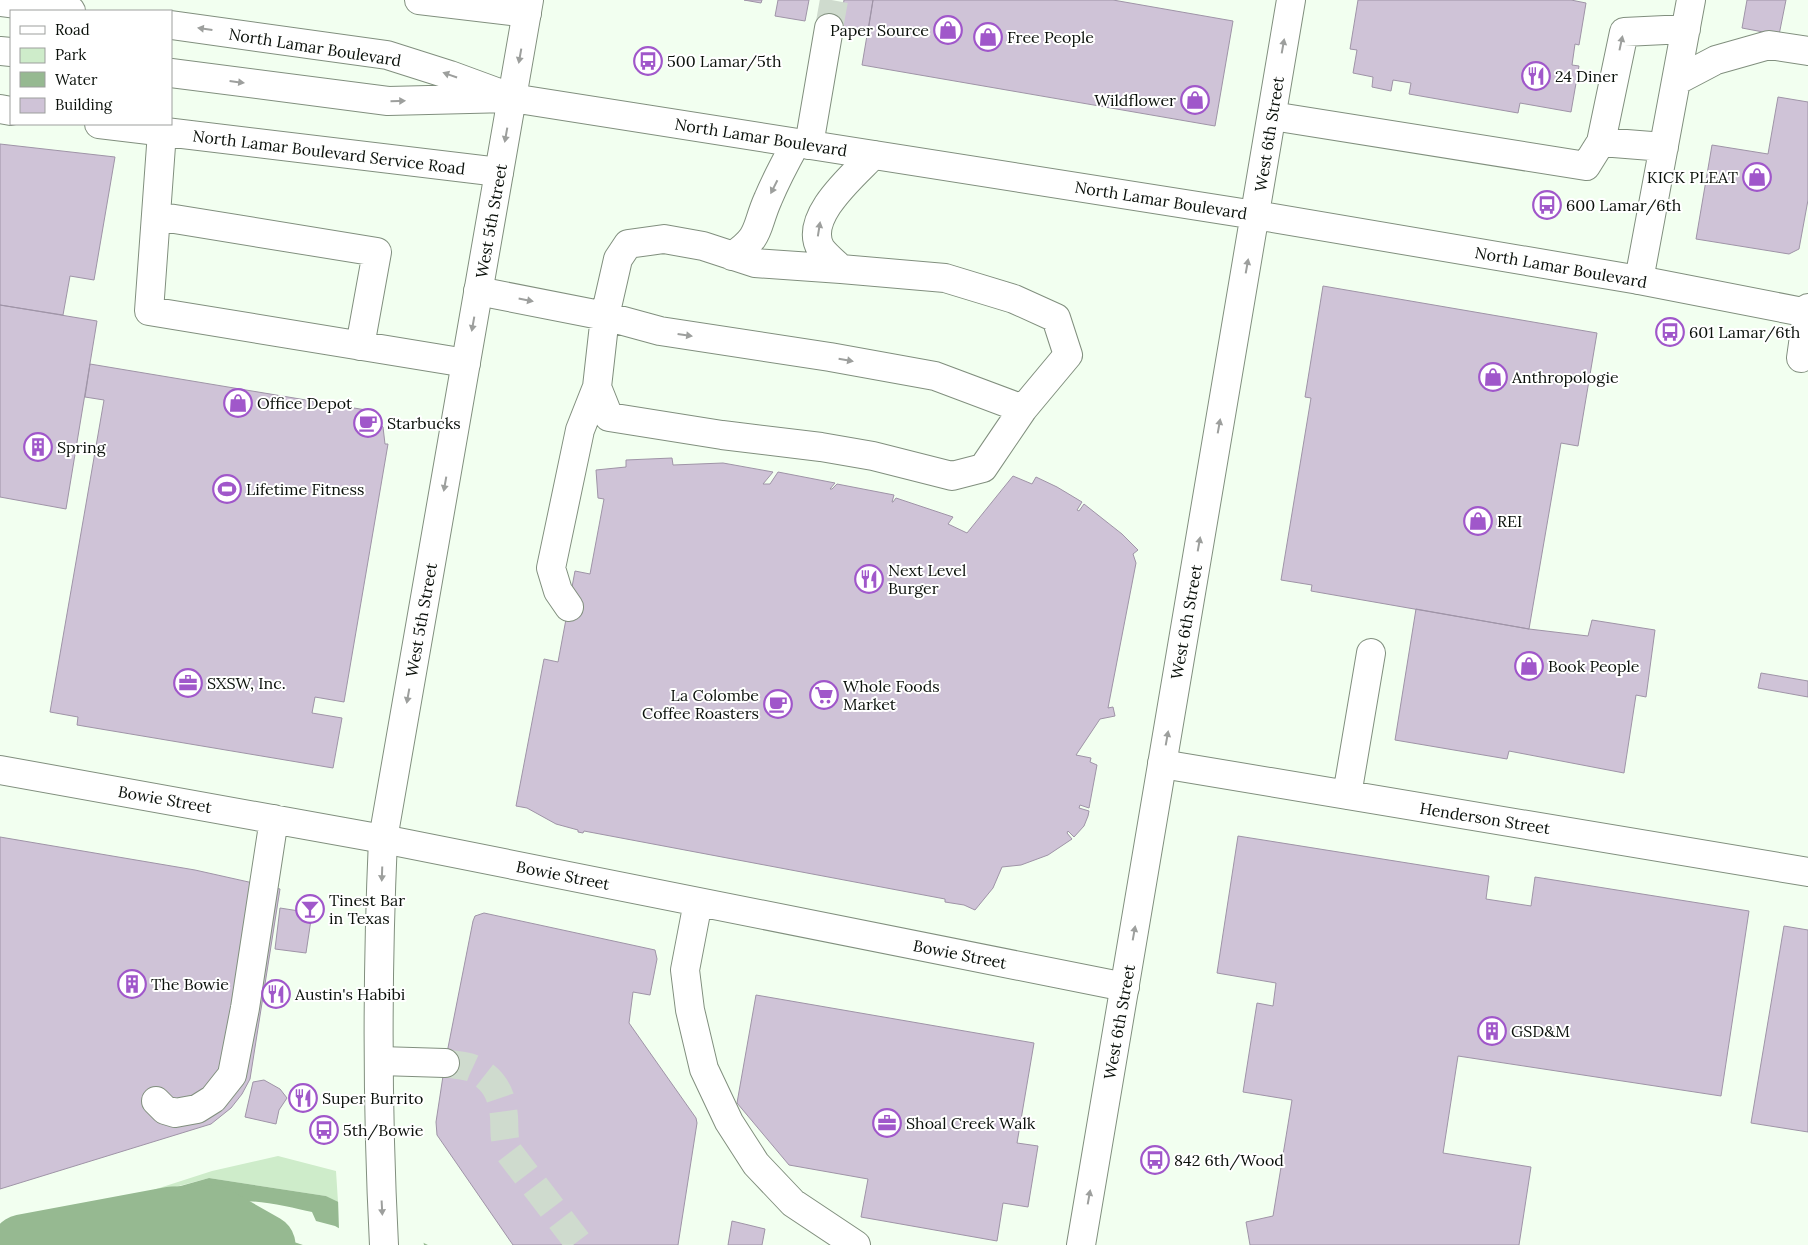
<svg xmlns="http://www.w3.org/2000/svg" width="1808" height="1245" font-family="Lora,serif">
  <rect width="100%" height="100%" fill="#f2fff0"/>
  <path fill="#ceecca" d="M 278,1156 L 336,1171 L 338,1202 L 326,1196 L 209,1178 L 119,1202 L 119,1201 L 212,1171 Z"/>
  <path fill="#96b991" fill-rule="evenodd" d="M 209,1178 L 326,1196 L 428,1245 L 369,1245 L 335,1226 L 316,1221 L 312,1212 C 293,1208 259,1199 240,1202 C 235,1203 231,1206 227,1210 L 248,1222 L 265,1225 L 285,1239 L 303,1245 L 207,1245 L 207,1243 C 216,1238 225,1235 235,1238 L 239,1237 C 239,1229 235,1227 229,1224 L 221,1226 L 215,1225 L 209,1231 L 177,1226 L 175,1230 L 177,1236 L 134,1245 L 0,1245 L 0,1241 L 14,1233 ZM 188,1193 L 196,1201 L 201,1202 L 205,1206 L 192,1208 L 181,1201 L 183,1194 Z"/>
  <path fill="#f2fff0" d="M 338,1199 L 423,1240 L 424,1245 L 364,1245 L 339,1231 Z"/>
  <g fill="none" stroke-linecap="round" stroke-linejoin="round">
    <path stroke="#96b991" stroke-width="61" d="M 22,1245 L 172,1217 L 214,1216 L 265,1245"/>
  </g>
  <path fill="#cfc3d7" stroke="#9f94a7" d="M 744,0 L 762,0 L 761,3 Z
    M 778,0 L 809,0 L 805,21 L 775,16 Z
    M 844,0 L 873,0 L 868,32 L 840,27 Z
    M 873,0 L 1113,0 L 1233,21 L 1215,126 L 862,65 Z
    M 1358,0 L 1571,0 L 1586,3 L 1579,45 L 1575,44 L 1572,65 L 1579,66 L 1571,112 L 1520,103 L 1518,113 L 1409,94 L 1411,83 L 1393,80 L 1391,91 L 1372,87 L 1373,77 L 1353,73 L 1357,50 L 1350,49 Z
    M 1747,0 L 1786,0 L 1779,35 L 1742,28 Z
    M 1778,97 L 1808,102 L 1808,200 L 1799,249 L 1789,254 L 1696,239 L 1712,145 L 1768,154 Z
    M 0,144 L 115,157 L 94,280 L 70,276 L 63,315 L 0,305 Z
    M 1323,286 L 1597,333 L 1578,446 L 1561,443 L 1529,629 L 1311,591 L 1312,585 L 1281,580 L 1311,398 L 1305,397 Z
    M 0,305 L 97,321 L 66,509 L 0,497 Z
    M 90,364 L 366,410 L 365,414 L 372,417 L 383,427 L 385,444 L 388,444 L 344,702 L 315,697 L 312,713 L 342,718 L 333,768 L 77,725 L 78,717 L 50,712 L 104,400 L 85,397 Z
    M 672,458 L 673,465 L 723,463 L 773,472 L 763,484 L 770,484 L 778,472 L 835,483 L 830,489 L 832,489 L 837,484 L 894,495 L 892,502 L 893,502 L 896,498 L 953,517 L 948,524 L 967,533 L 1013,476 L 1032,484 L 1036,477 L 1057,487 L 1082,502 L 1077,510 L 1079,511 L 1084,504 L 1122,534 L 1138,550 L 1133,554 L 1136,563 L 1108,708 L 1113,707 L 1115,716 L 1100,719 L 1076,755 L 1091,758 L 1090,762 L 1097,765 L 1089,808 L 1080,805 L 1079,808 L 1089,811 L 1088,816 L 1084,826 L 1074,837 L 1068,831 L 1067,833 L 1072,839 L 1048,855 L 1021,865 L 1002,867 L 993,888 L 975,910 L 964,905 L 945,902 L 945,899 L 584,831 L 583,833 L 578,832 L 578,830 L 556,824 L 527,808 L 516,806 L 544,659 L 558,662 L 575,571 L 590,574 L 604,499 L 598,498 L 596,470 L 626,467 L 626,460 Z
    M 1416,609 L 1529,629 L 1588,636 L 1592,620 L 1655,630 L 1646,697 L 1636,695 L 1624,773 L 1509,751 L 1507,759 L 1395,740 Z
    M 1761,673 L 1808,681 L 1808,697 L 1758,688 Z
    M 1238,836 L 1489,876 L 1486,899 L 1531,906 L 1535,877 L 1749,911 L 1721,1096 L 1458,1056 L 1443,1153 L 1531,1167 L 1519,1245 L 1250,1245 L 1246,1222 L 1273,1216 L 1292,1100 L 1243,1092 L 1257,1003 L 1273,1006 L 1276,983 L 1217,973 Z
    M 0,837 L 195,870 L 280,889 L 250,1079 L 242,1094 L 231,1108 L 211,1124 L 0,1189 Z
    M 280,908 L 312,913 L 306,953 L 275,949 Z
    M 484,913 L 655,950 L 657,959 L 650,995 L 633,992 L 629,1023 L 696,1118 L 697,1123 L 678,1245 L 513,1245 L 437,1135 L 436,1122 L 445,1063 L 473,921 L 475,916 Z
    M 1784,926 L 1808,930 L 1808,1132 L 1751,1123 Z
    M 271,980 L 284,983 L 280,1007 L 268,1005 Z
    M 756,995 L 1034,1043 L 1017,1143 L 1038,1146 L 1028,1207 L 1003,1203 L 997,1241 L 861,1217 L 868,1179 L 789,1165 L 737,1103 Z
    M 264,1080 L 280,1089 L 287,1098 L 279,1110 L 276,1124 L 245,1117 L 253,1082 Z
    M 291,1090 L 315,1091 L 315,1104 L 290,1104 Z
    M 732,1221 L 765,1229 L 762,1245 L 728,1245 Z"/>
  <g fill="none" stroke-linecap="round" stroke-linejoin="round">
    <path stroke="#cfdbce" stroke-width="28" stroke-dasharray="28 14" stroke-linecap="butt" d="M 829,28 L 834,0
      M 445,1063 C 453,1065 464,1065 472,1068 C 494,1078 502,1094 504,1117 C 505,1131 503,1136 508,1151 L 580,1245"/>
    <defs>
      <path id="minor" d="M 419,0 L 527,13
        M 1676,81 L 1716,60 L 1769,45 L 1808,51
        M 0,109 L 11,111
        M 1272,116 L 1586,166 L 1601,142 L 1624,32 L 1686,29
        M 99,124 L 499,172
        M 162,132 L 149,311 L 466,363
        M 1601,142 L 1664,147
        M 809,145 L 829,28
        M 156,216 L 377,252 L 360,346
        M 664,239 L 703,246 L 755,263 L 841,269 L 945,278 L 1014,299 L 1056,318 L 1068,355 L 1023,409 L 983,468 L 952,476 L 873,456 L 821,447 L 722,435 L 609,417 L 597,387 L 605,316 L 618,259 L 628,244 Z
        M 732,256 C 762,236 755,228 768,199 C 776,180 786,161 796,143
        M 841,269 C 835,263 826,256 821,249 C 802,218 854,175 873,155
        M 1639,280 L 1691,0
        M 478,291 L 605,316 L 660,331 L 830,357 L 935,376 L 1023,409
        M 1801,358 L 1808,308
        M 569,607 L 558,591 L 551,568 L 580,430 L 597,387
        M 1162,764 L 1808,872
        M 0,770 L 383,839 L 1125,987
        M 1347,795 L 1371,653
        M 698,902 L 685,970 L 690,1010 L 704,1069 L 729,1122 L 756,1164 L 793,1203 L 856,1245
        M 380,1061 L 445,1063
        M 156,1101 L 165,1110 L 175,1113 L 197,1109 L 213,1099 L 232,1075 L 245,1008 L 274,819"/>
      <path id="major" d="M 0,2 L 71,11
        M 171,25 L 387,55 L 450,75 L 499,93
        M 0,51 L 11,52
        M 171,73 L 388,101 L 512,98 L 1255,215 L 1639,280 L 1808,313
        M 384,1245 C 377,1110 377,974 383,839 L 529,0
        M 1081,1245 L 1291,0"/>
    </defs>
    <use href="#minor" stroke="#818f7e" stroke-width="30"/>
    <use href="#major" stroke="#818f7e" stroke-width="30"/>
    <use href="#minor" stroke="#fff" stroke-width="28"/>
    <use href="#major" stroke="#fff" stroke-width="28"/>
  </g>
  <defs><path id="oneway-solid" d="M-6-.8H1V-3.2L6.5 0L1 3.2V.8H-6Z" transform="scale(1.25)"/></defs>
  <g fill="#9d9f9d">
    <use href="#oneway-solid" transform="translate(205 29) rotate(-172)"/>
    <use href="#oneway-solid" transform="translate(1621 43) rotate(-78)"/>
    <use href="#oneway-solid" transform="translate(1283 46) rotate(-80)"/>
    <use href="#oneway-solid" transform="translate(520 56) rotate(100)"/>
    <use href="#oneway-solid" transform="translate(450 75) rotate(-161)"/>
    <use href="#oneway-solid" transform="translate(237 82) rotate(7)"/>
    <use href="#oneway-solid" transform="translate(398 101) rotate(-1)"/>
    <use href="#oneway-solid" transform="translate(506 135) rotate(100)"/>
    <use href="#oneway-solid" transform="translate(774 187) rotate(117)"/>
    <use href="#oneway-solid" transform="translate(819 229) rotate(-81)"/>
    <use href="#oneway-solid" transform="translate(1247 266) rotate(-80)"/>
    <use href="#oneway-solid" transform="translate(526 300) rotate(11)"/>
    <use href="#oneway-solid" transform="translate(473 324) rotate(100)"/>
    <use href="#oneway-solid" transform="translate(685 335) rotate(8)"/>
    <use href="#oneway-solid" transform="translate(846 360) rotate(10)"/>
    <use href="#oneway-solid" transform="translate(1219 426) rotate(-80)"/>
    <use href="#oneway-solid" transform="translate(445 484) rotate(100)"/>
    <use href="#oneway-solid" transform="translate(1199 544) rotate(-80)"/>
    <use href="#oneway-solid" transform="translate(408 696) rotate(100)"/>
    <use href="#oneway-solid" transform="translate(1167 738) rotate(-80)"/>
    <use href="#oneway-solid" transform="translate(382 874) rotate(92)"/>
    <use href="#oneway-solid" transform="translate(1134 933) rotate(-80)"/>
    <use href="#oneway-solid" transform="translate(1089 1197) rotate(-80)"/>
    <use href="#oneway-solid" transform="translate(382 1208) rotate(87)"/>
  </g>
  <defs>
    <symbol id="shop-ring" viewBox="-11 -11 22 22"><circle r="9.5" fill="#fff" stroke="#a057ca" stroke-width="1.5"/><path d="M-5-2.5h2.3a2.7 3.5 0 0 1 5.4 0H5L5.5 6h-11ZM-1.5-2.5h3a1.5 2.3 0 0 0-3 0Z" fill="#a057ca"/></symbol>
    <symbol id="bus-ring" viewBox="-11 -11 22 22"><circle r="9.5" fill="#fff" stroke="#a057ca" stroke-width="1.5"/><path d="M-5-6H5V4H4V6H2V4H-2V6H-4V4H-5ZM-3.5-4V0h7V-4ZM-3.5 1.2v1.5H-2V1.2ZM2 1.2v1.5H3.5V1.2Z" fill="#a057ca"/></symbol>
    <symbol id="restaurant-ring" viewBox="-11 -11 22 22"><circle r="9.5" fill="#fff" stroke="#a057ca" stroke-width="1.5"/><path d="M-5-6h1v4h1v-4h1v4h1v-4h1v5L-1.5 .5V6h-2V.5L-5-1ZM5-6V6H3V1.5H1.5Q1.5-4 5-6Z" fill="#a057ca"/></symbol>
    <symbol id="cafe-ring" viewBox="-11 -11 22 22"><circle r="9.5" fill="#fff" stroke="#a057ca" stroke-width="1.5"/><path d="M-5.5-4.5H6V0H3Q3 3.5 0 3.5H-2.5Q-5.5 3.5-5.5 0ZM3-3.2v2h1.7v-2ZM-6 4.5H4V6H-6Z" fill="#a057ca"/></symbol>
    <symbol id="building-ring" viewBox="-11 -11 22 22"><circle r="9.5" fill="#fff" stroke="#a057ca" stroke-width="1.5"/><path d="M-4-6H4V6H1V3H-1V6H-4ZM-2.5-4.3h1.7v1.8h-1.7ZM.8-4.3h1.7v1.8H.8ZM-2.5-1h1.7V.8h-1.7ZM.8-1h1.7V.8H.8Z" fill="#a057ca"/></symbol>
    <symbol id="stadium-ring" viewBox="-11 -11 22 22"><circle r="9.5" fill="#fff" stroke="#a057ca" stroke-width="1.5"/><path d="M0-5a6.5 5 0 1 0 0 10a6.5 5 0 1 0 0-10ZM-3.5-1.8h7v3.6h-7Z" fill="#a057ca"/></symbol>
    <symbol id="office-ring" viewBox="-11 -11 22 22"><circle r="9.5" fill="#fff" stroke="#a057ca" stroke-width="1.5"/><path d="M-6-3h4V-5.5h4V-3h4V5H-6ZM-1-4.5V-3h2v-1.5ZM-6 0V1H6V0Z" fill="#a057ca"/></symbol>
    <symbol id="supermarket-ring" viewBox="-11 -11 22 22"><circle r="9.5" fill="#fff" stroke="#a057ca" stroke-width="1.5"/><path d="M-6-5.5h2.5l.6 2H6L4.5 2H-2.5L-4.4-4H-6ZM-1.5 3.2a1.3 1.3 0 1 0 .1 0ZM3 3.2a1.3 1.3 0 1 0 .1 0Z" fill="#a057ca"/></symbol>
    <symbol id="bar-ring" viewBox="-11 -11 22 22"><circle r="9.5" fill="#fff" stroke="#a057ca" stroke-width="1.5"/><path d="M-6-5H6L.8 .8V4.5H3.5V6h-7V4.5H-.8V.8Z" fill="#a057ca"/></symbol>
  </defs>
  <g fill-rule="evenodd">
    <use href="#shop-ring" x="932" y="14" width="32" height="32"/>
    <use href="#shop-ring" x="972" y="21" width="32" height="32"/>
    <use href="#bus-ring" x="632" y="45" width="32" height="32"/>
    <use href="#restaurant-ring" x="1520" y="60" width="32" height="32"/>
    <use href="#shop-ring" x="1179" y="84" width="32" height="32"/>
    <use href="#shop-ring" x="1741" y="161" width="32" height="32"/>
    <use href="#bus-ring" x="1531" y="189" width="32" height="32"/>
    <use href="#bus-ring" x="1654" y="316" width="32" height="32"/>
    <use href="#shop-ring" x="1477" y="361" width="32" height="32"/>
    <use href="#shop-ring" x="222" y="387" width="32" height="32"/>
    <use href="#cafe-ring" x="352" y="407" width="32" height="32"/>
    <use href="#building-ring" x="22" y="431" width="32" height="32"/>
    <use href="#stadium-ring" x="211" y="473" width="32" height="32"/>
    <use href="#shop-ring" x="1462" y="505" width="32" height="32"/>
    <use href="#restaurant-ring" x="853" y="563" width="32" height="32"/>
    <use href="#shop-ring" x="1513" y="650" width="32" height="32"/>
    <use href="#office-ring" x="172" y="667" width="32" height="32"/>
    <use href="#supermarket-ring" x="808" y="679" width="32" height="32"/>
    <use href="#cafe-ring" x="762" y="688" width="32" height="32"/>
    <use href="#bar-ring" x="294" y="893" width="32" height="32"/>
    <use href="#building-ring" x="116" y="968" width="32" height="32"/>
    <use href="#restaurant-ring" x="260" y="978" width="32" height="32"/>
    <use href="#building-ring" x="1476" y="1015" width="32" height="32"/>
    <use href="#restaurant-ring" x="287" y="1082" width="32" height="32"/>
    <use href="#office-ring" x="871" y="1107" width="32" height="32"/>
    <use href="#bus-ring" x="308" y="1114" width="32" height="32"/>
    <use href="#bus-ring" x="1139" y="1144" width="32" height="32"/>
  </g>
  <g text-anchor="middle" stroke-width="4" stroke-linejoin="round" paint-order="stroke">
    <g font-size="16" fill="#0a100a" stroke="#fff" text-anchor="start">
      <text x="929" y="36" text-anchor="end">Paper Source</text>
      <text x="1007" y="43">Free People</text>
      <text x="667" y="67">500 Lamar/5th</text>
      <text x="1555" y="82">24 Diner</text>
      <text x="1176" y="106" text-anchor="end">Wildflower</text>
      <text x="1738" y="183" text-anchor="end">KICK PLEAT</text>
      <text x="1566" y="211">600 Lamar/6th</text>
      <text x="1689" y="338">601 Lamar/6th</text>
      <text x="1512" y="383">Anthropologie</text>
      <text x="257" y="409">Office Depot</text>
      <text x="387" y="429">Starbucks</text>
      <text x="57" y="453">Spring</text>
      <text x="246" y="495">Lifetime Fitness</text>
      <text x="1497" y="527">REI</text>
      <text x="888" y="576">Next Level<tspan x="888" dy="18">Burger</tspan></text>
      <text x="1548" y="672">Book People</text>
      <text x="207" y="689">SXSW, Inc.</text>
      <text x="843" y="692">Whole Foods<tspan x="843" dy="18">Market</tspan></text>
      <text x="759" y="701" text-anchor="end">La Colombe<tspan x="759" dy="18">Coffee Roasters</tspan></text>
      <text x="329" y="906">Tinest Bar<tspan x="329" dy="18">in Texas</tspan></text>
      <text x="151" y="990">The Bowie</text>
      <text x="295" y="1000">Austin's Habibi</text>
      <text x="1511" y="1037">GSD&amp;M</text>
      <text x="322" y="1104">Super Burrito</text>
      <text x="906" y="1129">Shoal Creek Walk</text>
      <text x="343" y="1136">5th/Bowie</text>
      <text x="1174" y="1166">842 6th/Wood</text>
    </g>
    <g font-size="16" fill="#0a100a" stroke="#fff">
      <text transform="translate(315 47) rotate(9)" y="6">North Lamar Boulevard</text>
      <text transform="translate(1269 134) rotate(-81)" y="6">West 6th Street</text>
      <text transform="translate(761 137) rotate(9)" y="6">North Lamar Boulevard</text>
      <text transform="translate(329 152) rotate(7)" y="6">North Lamar Boulevard Service Road</text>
      <text transform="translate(1161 200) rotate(9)" y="6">North Lamar Boulevard</text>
      <text transform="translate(491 221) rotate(-80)" y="6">West 5th Street</text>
      <text transform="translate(1561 267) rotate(10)" y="6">North Lamar Boulevard</text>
      <text transform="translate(421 620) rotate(-80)" y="6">West 5th Street</text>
      <text transform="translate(1186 622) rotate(-80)" y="6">West 6th Street</text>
      <text transform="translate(165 799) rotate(10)" y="6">Bowie Street</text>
      <text transform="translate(1485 818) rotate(9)" y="6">Henderson Street</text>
      <text transform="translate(563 875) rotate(11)" y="6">Bowie Street</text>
      <text transform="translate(960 954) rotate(11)" y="6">Bowie Street</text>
      <text transform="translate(1119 1022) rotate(-80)" y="6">West 6th Street</text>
    </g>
  </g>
  <rect x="10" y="10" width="162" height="115" fill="#ffffff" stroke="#9d9f9d"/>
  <rect x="20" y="26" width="25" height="8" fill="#ffffff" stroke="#9d9f9d"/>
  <text x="55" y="35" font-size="15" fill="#0a100a">Road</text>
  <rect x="20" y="48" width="25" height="15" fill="#ceecca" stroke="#9d9f9d"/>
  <text x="55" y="60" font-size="15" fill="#0a100a">Park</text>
  <rect x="20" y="72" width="25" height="15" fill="#96b991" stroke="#9d9f9d"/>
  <text x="55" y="85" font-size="15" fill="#0a100a">Water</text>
  <rect x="20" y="98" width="25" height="15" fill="#cfc3d7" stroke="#9d9f9d"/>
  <text x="55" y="110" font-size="15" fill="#0a100a">Building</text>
</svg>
